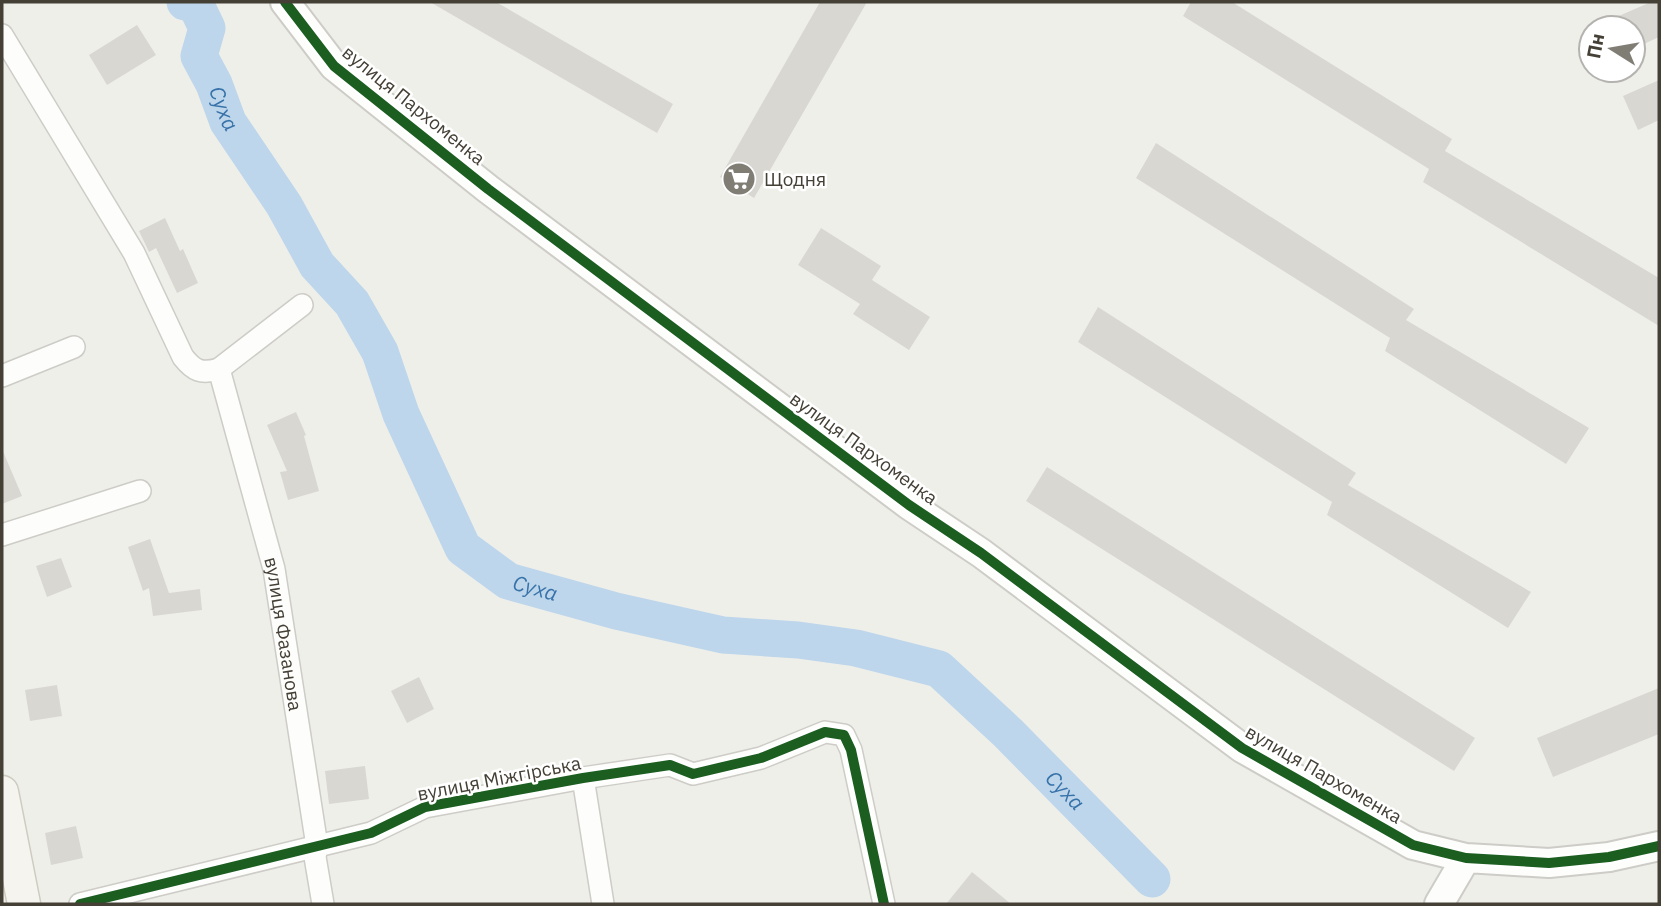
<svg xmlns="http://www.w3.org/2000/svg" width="1661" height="906" font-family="'IBM Plex Sans',sans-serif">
  <rect width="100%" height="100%" fill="#efefea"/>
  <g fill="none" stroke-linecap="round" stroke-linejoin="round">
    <path stroke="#bdd6eb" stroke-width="37" id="s1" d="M 185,2 L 196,5 L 207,28 L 199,56 L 214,84 L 228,122 L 284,205 L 317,265 L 352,303 L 380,352 L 401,414 L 463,548 L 508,581 L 616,611 L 723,635 L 798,640 L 856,648 L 939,669 L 1008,733 L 1152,879"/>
  </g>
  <path fill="#d9d7d2" d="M 430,2 L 496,2 L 673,104 L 657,133 Z
    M 820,2 L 867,2 L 754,198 L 720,177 Z
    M 1191,2 L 1232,2 L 1452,139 L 1445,151 L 1659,278 L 1659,326 L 1423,182 L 1429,169 L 1183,16 Z
    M 1651,2 L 1659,2 L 1659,37 L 1633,49 L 1633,28 L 1591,28 Z
    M 137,25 L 156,55 L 107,85 L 89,55 Z
    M 1659,80 L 1659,120 L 1638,130 L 1623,96 Z
    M 1156,143 L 1414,309 L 1406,320 L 1589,428 L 1566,464 L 1385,351 L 1390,338 L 1136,178 Z
    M 165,218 L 180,251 L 183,249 L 198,283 L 177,293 L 156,248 L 149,252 L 139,231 Z
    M 821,228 L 881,266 L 872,280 L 930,317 L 909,350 L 853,314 L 860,304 L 798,265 Z
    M 1098,307 L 1356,473 L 1348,485 L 1531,592 L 1508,628 L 1327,515 L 1332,502 L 1078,342 Z
    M 296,412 L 306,435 L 304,436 L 319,491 L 288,500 L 280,472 L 287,471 L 267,425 Z
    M 2,449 L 22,496 L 2,504 Z
    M 1047,467 L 1475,738 L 1454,771 L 1026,501 Z
    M 150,539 L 169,593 L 200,589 L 202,610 L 153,616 L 149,588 L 143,591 L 128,547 Z
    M 61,558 L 72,587 L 47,597 L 36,566 Z
    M 419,677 L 434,709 L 407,723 L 391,691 Z
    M 57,685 L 62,716 L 30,721 L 25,690 Z
    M 1659,688 L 1659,734 L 1553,777 L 1537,738 Z
    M 365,766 L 369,799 L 329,804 L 325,771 Z
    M 76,826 L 83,858 L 51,865 L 45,833 Z
    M 972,872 L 1011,904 L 946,904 Z"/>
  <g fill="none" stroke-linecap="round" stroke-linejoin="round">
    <defs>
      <g id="minor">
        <path d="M 2,35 L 134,253 L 183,357 C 194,371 201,374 219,369 L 302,305"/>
        <path id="s2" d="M 219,369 L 274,569 L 317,846 L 315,857 L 323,904"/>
        <path d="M 2,376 L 74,347"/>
        <path d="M 2,535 L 140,491"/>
        <path d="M 583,778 L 603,904"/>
        <path d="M 80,904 L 371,833 L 425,807 L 583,778 L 670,765 L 693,774 L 761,758 L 825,732 L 844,735 L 851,750 L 884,904"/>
      </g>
      <path id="tertiary" d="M 285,2 L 334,66 L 488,189 L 909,505 L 981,553 L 1242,748 L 1413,845 L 1466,858 L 1549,863 L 1609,857 L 1659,846
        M 1439,904 L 1466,858"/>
      <path id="secondary" d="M 2,792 L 24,904"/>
    </defs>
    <use href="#minor" stroke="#cdccc7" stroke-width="24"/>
    <use href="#tertiary" stroke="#cdccc7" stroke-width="32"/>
    <use href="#secondary" stroke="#ceccc1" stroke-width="35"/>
    <use href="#minor" stroke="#fdfdfc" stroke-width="21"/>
    <use href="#tertiary" stroke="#fdfdfc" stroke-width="28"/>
    <use href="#secondary" stroke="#f5f4ef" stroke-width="32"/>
    <defs>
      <path id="cycleway" d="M 285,2 L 334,66 L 488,189 L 909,505 L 981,553 L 1242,748 L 1413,845 L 1466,858 L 1549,863 L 1609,857 L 1659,846
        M 80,904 L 371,833 L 425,807 L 583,778 L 670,765 L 693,774 L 761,758 L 825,732 L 844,735 L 851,750 L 884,904"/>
    </defs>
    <use href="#cycleway" stroke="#fff" stroke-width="15"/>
    <use href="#cycleway" stroke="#1b5e20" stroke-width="10"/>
  </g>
  <defs>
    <symbol id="supermarket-disc" viewBox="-11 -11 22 22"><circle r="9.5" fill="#807d75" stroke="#fff"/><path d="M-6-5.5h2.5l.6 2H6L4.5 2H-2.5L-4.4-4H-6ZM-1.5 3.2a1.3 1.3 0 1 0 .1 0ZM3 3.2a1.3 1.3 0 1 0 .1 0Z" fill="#fff"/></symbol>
  </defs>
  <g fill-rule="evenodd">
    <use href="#supermarket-disc" x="720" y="160" width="38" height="38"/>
  </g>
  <g text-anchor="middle" stroke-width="5" stroke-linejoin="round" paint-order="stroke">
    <g font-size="19" fill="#454036" stroke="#fff">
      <text transform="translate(414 105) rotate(39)" y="7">вулиця Пархоменка</text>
      <text transform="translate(864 448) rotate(36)" y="7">вулиця Пархоменка</text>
      <text dy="7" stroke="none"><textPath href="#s2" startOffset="273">вулиця Фазанова</textPath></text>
      <text transform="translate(1324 774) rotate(30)" y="7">вулиця Пархоменка</text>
      <text transform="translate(499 778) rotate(-11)" y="7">вулиця Міжгірська</text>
    </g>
    <g font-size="19" fill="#454036" stroke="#fff" text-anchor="start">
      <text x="764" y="186">Щодня</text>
    </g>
    <g font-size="21" font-style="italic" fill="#3772a9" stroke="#fff">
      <text dy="7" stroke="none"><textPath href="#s1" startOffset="124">Суха</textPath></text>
      <text dy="7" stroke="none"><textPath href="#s1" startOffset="712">Суха</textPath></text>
      <text dy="7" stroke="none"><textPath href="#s1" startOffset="1300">Суха</textPath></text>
    </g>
  </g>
  <rect width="1661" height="906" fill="none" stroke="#454036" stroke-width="7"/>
  <g transform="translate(1612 49) rotate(281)"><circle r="33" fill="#ffffff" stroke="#b5b3af" stroke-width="2"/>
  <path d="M0-5L12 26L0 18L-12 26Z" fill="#807d75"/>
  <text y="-10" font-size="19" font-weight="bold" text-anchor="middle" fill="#454036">Пн</text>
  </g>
</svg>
